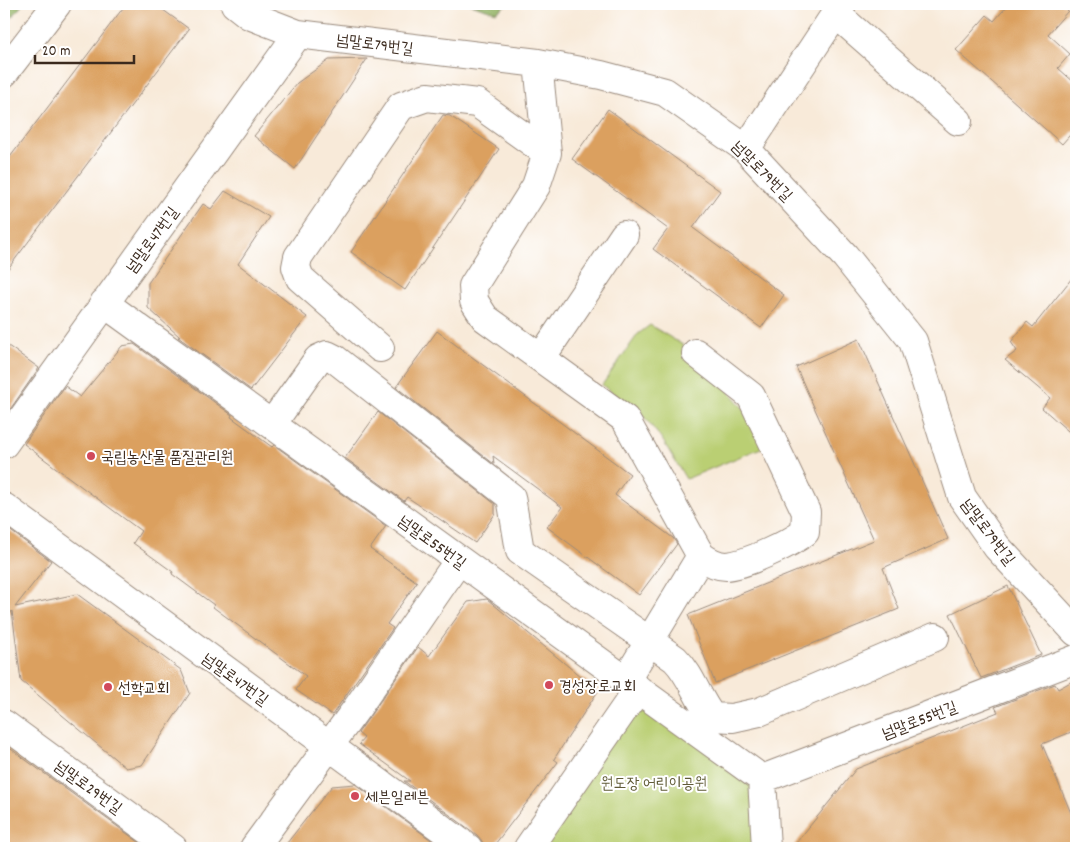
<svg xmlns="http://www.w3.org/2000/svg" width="1080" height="852" font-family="Dekko,'Poor Story',sans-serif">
  <rect width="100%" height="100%" fill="#fff"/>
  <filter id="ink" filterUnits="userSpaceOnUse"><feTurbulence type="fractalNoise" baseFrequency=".02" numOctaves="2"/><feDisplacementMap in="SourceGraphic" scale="10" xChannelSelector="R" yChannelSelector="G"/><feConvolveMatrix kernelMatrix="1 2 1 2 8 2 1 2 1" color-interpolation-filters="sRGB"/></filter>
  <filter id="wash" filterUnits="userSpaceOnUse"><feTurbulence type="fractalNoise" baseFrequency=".0096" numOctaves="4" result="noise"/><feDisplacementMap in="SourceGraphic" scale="20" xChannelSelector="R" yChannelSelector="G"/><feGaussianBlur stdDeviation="1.12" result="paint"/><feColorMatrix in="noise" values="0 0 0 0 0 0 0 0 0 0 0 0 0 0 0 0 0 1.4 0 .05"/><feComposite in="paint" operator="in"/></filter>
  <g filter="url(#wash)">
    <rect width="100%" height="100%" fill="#f8ead9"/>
    <path fill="#bacf73" stroke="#7a7c48" d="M 650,325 L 696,353 L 773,443 L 686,479 L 662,439 L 645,418 L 602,385 L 638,334 Z
      M 638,689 L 762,779 L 766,848 L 528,848 Z"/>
    <path fill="#93b265" stroke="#676e42" d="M 4,4 L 23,4 L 4,27 Z
      M 470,4 L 507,4 L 496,12 Z"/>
    <g id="blocks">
      <path fill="#dba05e" d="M 126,4 L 155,4 L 189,29 L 4,274 L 4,165 Z
        M 1009,4 L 1074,4 L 1048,34 L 1070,54 L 1058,68 L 1076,84 L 1076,128 L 1062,144 L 956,50 L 987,15 L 994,21 Z
        M 367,59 L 295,169 L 254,136 L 297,83 L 329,60 Z
        M 608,109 L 720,191 L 693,228 L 784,295 L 761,328 L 653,249 L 668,229 L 572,159 Z
        M 443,115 L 450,116 L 499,149 L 405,290 L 351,252 Z
        M 225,191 L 269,217 L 238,264 L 307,317 L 251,390 L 178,337 L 180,337 L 148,308 L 148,283 L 203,204 L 211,209 Z
        M 1076,273 L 1076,438 L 1042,408 L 1050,398 L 1005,360 L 1017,351 L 1011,342 L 1027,322 L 1033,327 Z
        M 437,331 L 630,474 L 615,495 L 673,538 L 677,544 L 639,595 L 547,527 L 562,507 L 493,456 L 494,464 L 396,387 Z
        M 859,339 L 948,539 L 883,568 L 899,609 L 715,683 L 688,615 L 874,540 L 796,367 Z
        M 4,343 L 39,368 L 4,418 Z
        M 134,344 L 232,415 L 231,417 L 272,447 L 274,445 L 386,526 L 370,549 L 417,582 L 387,624 L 393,628 L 332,715 L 296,690 L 306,676 L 213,607 L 214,605 L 172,574 L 173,572 L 133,543 L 141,531 L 24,444 L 65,386 L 80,397 L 122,346 Z
        M 378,412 L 495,504 L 495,514 L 475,543 L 407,497 L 404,501 L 345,458 Z
        M 4,526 L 51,561 L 15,607 L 77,594 L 181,670 L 190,693 L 142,765 L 126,768 L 21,681 L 12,611 L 4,622 Z
        M 1008,586 L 1041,655 L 981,678 L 950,614 Z
        M 487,599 L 598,691 L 554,759 L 558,762 L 492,848 L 483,848 L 482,841 L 477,835 L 404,781 L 410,781 L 359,744 L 364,738 L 358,733 L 418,647 L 429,656 L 468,602 Z
        M 1076,679 L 1076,730 L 1042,744 L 1076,825 L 1076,848 L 792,848 L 856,769 L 998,712 L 995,707 L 1055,684 L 1058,689 Z
        M 4,744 L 30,763 L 147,848 L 4,848 Z
        M 355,784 L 442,848 L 283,848 L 332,786 Z"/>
    </g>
  </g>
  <g filter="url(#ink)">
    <use href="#blocks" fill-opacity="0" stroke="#9a8a7c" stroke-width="1"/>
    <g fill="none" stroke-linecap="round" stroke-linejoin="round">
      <defs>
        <path id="minor" d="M 235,4 L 249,15 L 298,34 L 538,63 L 601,75 L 665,92 L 746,149 L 845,256 L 913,341 L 962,497 L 997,547 L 1076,632
          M 835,13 L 958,121
          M 538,63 L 547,153 L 536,186 L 473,286 L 474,301 L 485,318 L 625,419 L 701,556 C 708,561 716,566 726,566 C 745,565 790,544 805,532 L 806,512 L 751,396 L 696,353
          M 4,73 L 57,4
          M 746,149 L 842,4
          M 104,303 L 762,779
          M 380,348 L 300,278 L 296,267 L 298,257 L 401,106 L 427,97 L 477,103 L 547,153
          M 541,358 L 624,235
          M 272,424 L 318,359 L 327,355 L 335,359 L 511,497 L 520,551 L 675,659 C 692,676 697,698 712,717 L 732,718 L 759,712 L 935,637
          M 4,444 L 298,34
          M 4,507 L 468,848
          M 626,680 L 701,556
          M 4,724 L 173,848
          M 762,779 L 1076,659
          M 762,779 L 766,848
          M 254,848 L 357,708 L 459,560
          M 528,848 L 638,689"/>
      </defs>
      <use href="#minor" stroke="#9a8a7c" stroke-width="30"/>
      <use href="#minor" stroke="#fff" stroke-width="28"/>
    </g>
  </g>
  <g fill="#d1495b" stroke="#fff" stroke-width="2">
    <circle cx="91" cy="456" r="5"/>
    <circle cx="549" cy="685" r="5"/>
    <circle cx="108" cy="687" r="5"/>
    <circle cx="355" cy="796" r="5"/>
  </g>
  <g text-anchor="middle" stroke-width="4" stroke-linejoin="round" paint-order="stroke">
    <g font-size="16" fill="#3b2a1e" stroke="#fff">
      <text transform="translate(375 43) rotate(7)" y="6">넘말로79번길</text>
      <text transform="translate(763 170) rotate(45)" y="6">넘말로79번길</text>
      <text transform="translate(151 239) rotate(-54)" y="6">넘말로47번길</text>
      <text transform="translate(989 531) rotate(53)" y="6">넘말로79번길</text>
      <text transform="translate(433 541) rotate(36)" y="6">넘말로55번길</text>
      <text transform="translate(236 678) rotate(36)" y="6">넘말로47번길</text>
      <text transform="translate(919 719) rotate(-21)" y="6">넘말로55번길</text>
      <text transform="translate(89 786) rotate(36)" y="6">넘말로29번길</text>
    </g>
    <g font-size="16" fill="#3b2a1e" stroke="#fff" text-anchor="start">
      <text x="101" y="462">국립농산물 품질관리원</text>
      <text x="559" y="691">경성장로교회</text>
      <text x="118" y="693">선학교회</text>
      <text x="365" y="802">세븐일레븐</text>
    </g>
    <g font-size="16" fill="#615c38" stroke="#fff">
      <text x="654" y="788">원도장 어린이공원</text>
    </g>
  </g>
  <rect width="1080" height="852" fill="none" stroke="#fff" stroke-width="20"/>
  <path d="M35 55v8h99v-8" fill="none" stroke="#3b2a1e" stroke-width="2.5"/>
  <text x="42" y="55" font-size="15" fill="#3b2a1e" stroke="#ffffff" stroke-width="4" paint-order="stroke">20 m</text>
</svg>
